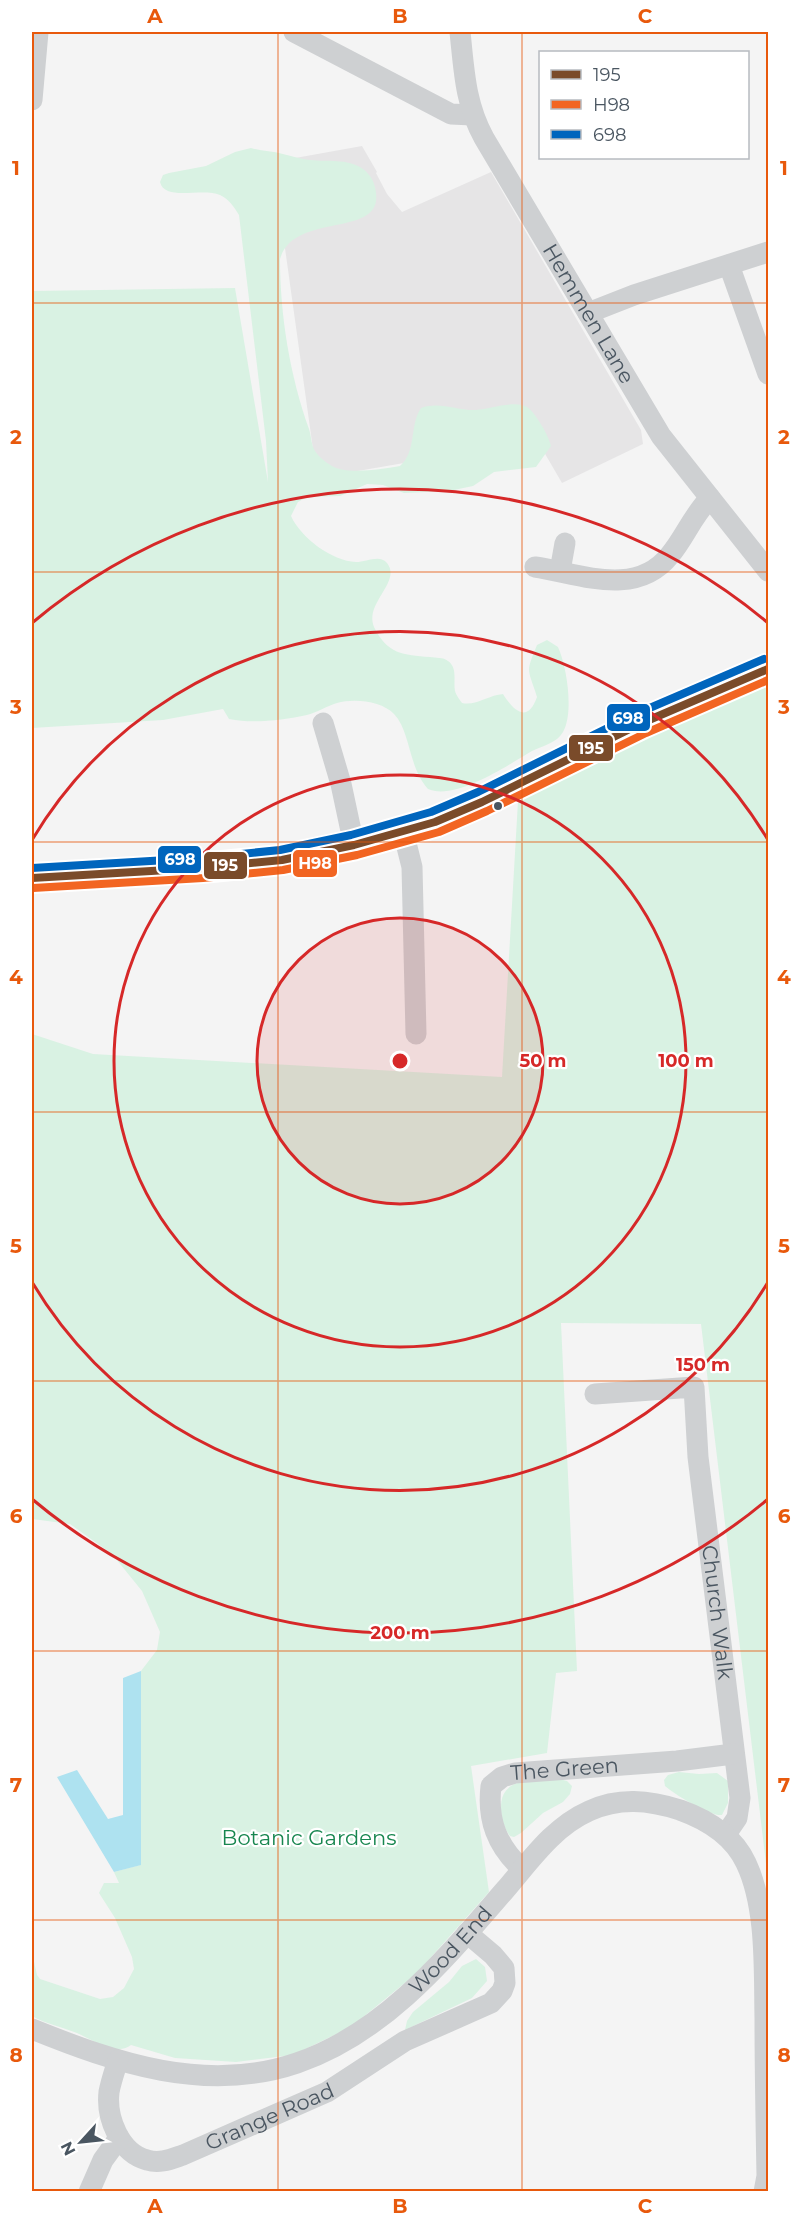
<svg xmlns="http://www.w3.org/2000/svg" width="800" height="2223" font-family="Montserrat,sans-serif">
  <rect width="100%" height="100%" fill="#f4f4f4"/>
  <path fill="#e6e5e6" d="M 362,146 L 377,172 L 376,173 L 387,194 L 402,212 L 491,172 L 641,430 L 643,444 L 562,483 L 537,440 L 317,478 L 273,162 Z"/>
  <path fill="#d9f2e3" d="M 251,148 C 262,151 272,151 283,154 C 292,156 301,159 310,160 C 328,162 347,158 363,169 C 371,175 375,183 376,193 C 382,239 294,211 280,259 C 280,315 290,376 309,429 C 311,435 311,441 313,447 C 316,455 325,462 332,466 C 347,475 383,469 400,466 C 417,451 409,426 421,408 C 440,401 458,411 476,410 C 491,409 513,400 527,407 C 535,412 549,436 551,446 L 536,467 L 494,472 L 473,486 L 449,491 L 404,493 L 383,485 L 367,484 L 340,496 L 307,497 L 298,502 L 291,516 C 301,538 332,561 356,562 C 366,562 380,554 387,563 C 402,582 364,603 374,627 C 387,654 403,655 430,657 C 436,658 443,657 448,661 C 458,668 453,681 455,691 C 456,695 460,700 462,703 C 476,706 489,695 503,694 C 514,712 528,723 537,697 C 528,668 525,674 537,645 L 547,640 L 558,647 C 567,667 574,713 563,732 C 557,743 542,746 532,751 C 508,765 455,801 428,789 C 408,767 411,732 394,714 C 382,701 354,698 337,703 C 327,706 318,712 307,715 C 283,720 253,724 229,719 L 223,709 L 163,720 L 32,728 L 32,291 L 235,288 L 268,482 L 266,441 L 239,215 C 234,207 229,199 220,195 C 202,187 165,202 160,182 L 163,175 L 169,173 L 206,166 L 235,152 Z
    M 768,666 L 768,1880 L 701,1324 L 561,1323 L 577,1671 L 556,1673 L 547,1753 L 471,1766 L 489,1892 L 417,1973 L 351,2027 L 293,2055 L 236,2062 L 175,2058 L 131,2045 C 117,2057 91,2039 77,2033 C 62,2027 46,2024 32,2016 L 32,1953 L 37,1975 L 40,1979 L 100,1999 L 113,1997 L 124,1988 L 134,1969 L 132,1957 L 115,1918 L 99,1893 L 104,1883 L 119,1883 L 114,1872 L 140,1865 L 141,1671 L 157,1650 L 160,1632 L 142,1591 L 112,1554 L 70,1524 L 32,1519 L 32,1034 L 93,1054 L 502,1077 L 519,784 Z
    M 679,1772 L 699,1774 L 717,1773 L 728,1781 L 728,1803 L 722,1815 C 711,1817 674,1794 665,1786 L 664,1780 L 668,1775 Z
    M 559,1779 L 567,1781 L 572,1786 L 570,1794 L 563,1802 L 543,1813 L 521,1833 L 514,1837 L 510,1836 C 504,1828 501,1818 501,1809 C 500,1775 535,1781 559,1779 Z
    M 476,1959 L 485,1967 L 487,1981 L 472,1998 L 405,2030 L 407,2021 L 413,2012 L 449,1982 L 462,1966 Z"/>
  <path fill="#aee2f0" d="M 141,1671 L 141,1865 L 114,1872 L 57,1777 L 77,1770 L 108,1819 L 123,1815 L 123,1678 Z"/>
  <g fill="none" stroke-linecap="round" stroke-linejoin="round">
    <g stroke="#ced0d2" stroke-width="21">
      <path d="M 294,32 L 451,114 L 472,115"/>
      <path id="s1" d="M 460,32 C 464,69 465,104 484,138 L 661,436 L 768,571"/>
      <path d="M 32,100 L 38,32"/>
      <path d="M 729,265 L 768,374"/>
      <path d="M 588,313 L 634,295 L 768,252"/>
      <path d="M 535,567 C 581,574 636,598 670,555 C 685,537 693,515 710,498"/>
      <path d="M 560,571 L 565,543"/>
      <path d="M 323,723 L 341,784 L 354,845"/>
      <path d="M 403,831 L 412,867 L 416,1034"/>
      <path d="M 32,878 L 202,868 L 282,860 L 354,845 L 435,822 L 482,802 L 642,723 L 768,669"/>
      <path id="s2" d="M 595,1394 L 694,1387 L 698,1457 L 740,1798 L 737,1818 L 726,1834"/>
      <path id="s3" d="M 522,1869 C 497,1846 487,1820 491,1786 L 502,1777 L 515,1773 L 677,1761 L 733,1754"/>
      <path id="s4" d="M 32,2029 C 116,2063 206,2094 297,2063 C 385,2033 446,1958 505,1890 C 530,1861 553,1827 589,1811 C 619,1797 649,1800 680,1810 C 708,1820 733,1835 746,1863 C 767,1907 764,1970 765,2018 C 765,2071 766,2123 767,2176 L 764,2192"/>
      <path id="s5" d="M 118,2060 C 115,2070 111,2081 109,2092 C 106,2118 120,2153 147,2160 C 160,2164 171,2159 183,2155 L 327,2092 L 405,2041 L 491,2003 L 502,1991 L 505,1983 L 504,1968 L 493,1955 L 467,1933"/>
      <path d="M 89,2192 L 103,2160 L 119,2138"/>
    </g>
    <defs>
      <path id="bus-1" d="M 32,878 L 202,868 L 282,860 L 354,845 L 435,822 L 482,802 L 642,723 L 768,669"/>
      <path id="bus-2" d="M 33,888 L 203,878 L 283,870 L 357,855 L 439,832 L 487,811 L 646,733 L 768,680"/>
      <path id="bus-3" d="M 32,868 L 201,858 L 280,850 L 351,835 L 431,812 L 478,792 L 638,713 L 764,659"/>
    </defs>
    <use href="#bus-1" stroke="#fff" stroke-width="12"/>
    <use href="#bus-2" stroke="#fff" stroke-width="12"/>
    <use href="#bus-3" stroke="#fff" stroke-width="12"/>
    <use href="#bus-1" stroke="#7a4b2a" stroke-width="8"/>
    <use href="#bus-2" stroke="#f26522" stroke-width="8"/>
    <use href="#bus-3" stroke="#0065bd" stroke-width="8"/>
  </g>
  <path fill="none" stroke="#e8590c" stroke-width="1.5" stroke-opacity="0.55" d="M 278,32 L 278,2192M 522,32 L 522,2192M 32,303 L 768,303M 32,572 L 768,572M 32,842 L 768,842M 32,1112 L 768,1112M 32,1381 L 768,1381M 32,1651 L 768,1651M 32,1920 L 768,1920"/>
  <circle cx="400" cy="1061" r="143" fill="#d62828" fill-opacity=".12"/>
  <g fill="none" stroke="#d62828" stroke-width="3">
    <circle cx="400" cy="1061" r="143"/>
    <circle cx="400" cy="1061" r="286"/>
    <path d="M768 1282A429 429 0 0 1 32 1282M32 840A429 429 0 0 1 768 840"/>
    <path d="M768 1499A572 572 0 0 1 32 1499M32 623A572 572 0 0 1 768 623"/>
  </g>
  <circle fill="#4a5661" stroke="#fff" stroke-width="2" cx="498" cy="806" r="5"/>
  <g text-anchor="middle" stroke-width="4.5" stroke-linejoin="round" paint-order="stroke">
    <g font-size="21" fill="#4a5661" stroke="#fff">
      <text dy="7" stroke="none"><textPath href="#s1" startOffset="314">Hemmen Lane</textPath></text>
      <text dy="7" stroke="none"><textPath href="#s2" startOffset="326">Church Walk</textPath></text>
      <text dy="7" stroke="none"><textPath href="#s3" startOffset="170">The Green</textPath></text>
      <text dy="7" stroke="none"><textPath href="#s4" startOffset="466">Wood End</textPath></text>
      <text dy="7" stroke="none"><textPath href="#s5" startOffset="249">Grange Road</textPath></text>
    </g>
    <g font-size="21" fill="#17864f" stroke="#fff">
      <text x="309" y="1845">Botanic Gardens</text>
    </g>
  </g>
  <circle cx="400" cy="1061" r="9" fill="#d62828" stroke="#fff" stroke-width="3"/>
  <g font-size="18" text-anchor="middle" font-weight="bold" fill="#d62828" stroke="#fff" stroke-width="4.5" stroke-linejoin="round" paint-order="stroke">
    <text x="543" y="1067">50 m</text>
    <text x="686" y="1067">100 m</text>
    <text x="703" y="1371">150 m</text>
    <text x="400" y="1639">200 m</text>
  </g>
  <g stroke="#fff" stroke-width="2">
    <rect x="606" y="703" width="45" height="29" rx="6" fill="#0065bd"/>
    <rect x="568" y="734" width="46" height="28" rx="6" fill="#7a4b2a"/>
    <rect x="157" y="845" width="45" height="29" rx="6" fill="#0065bd"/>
    <rect x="292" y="849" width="46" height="29" rx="6" fill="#f26522"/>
    <rect x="203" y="851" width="45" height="29" rx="6" fill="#7a4b2a"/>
  </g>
  <g font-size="16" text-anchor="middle" font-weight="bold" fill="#fff">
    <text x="628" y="724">698</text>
    <text x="591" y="754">195</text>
    <text x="180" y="865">698</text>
    <text x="315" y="869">H98</text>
    <text x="225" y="871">195</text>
  </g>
  <rect width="800" height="2223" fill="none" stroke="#ffffff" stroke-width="66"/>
  <rect x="539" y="51" width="210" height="108" fill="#ffffff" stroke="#b7bbc0" stroke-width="1.5"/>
  <rect x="551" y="70" width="30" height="9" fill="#7a4b2a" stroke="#b7bbc0" stroke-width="1.5"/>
  <text x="593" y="81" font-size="18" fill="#4a5661">195</text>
  <rect x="551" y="100" width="30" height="9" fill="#f26522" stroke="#b7bbc0" stroke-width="1.5"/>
  <text x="593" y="111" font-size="18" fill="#4a5661">H98</text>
  <rect x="551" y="130" width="30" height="9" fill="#0065bd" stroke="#b7bbc0" stroke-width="1.5"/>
  <text x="593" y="141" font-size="18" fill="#4a5661">698</text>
  <g transform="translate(81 2142) rotate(243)" stroke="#ffffff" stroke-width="4.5" paint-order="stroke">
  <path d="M0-4.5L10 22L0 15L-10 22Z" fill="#4a5661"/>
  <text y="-9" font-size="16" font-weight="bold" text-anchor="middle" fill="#4a5661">N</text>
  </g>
  <rect x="33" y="33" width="734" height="2157" fill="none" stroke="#e8590c" stroke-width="2"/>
  <g font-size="20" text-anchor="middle" font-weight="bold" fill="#e8590c">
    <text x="155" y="23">A</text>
    <text x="400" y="23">B</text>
    <text x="645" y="23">C</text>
    <text x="16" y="175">1</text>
    <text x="784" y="175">1</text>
    <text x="16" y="444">2</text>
    <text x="784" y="444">2</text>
    <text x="16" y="714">3</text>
    <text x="784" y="714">3</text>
    <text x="16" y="984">4</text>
    <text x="784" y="984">4</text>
    <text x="16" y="1253">5</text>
    <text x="784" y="1253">5</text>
    <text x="16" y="1523">6</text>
    <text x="784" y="1523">6</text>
    <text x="16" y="1792">7</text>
    <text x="784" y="1792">7</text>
    <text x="16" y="2062">8</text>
    <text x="784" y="2062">8</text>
    <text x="155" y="2213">A</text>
    <text x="400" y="2213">B</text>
    <text x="645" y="2213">C</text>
  </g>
</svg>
